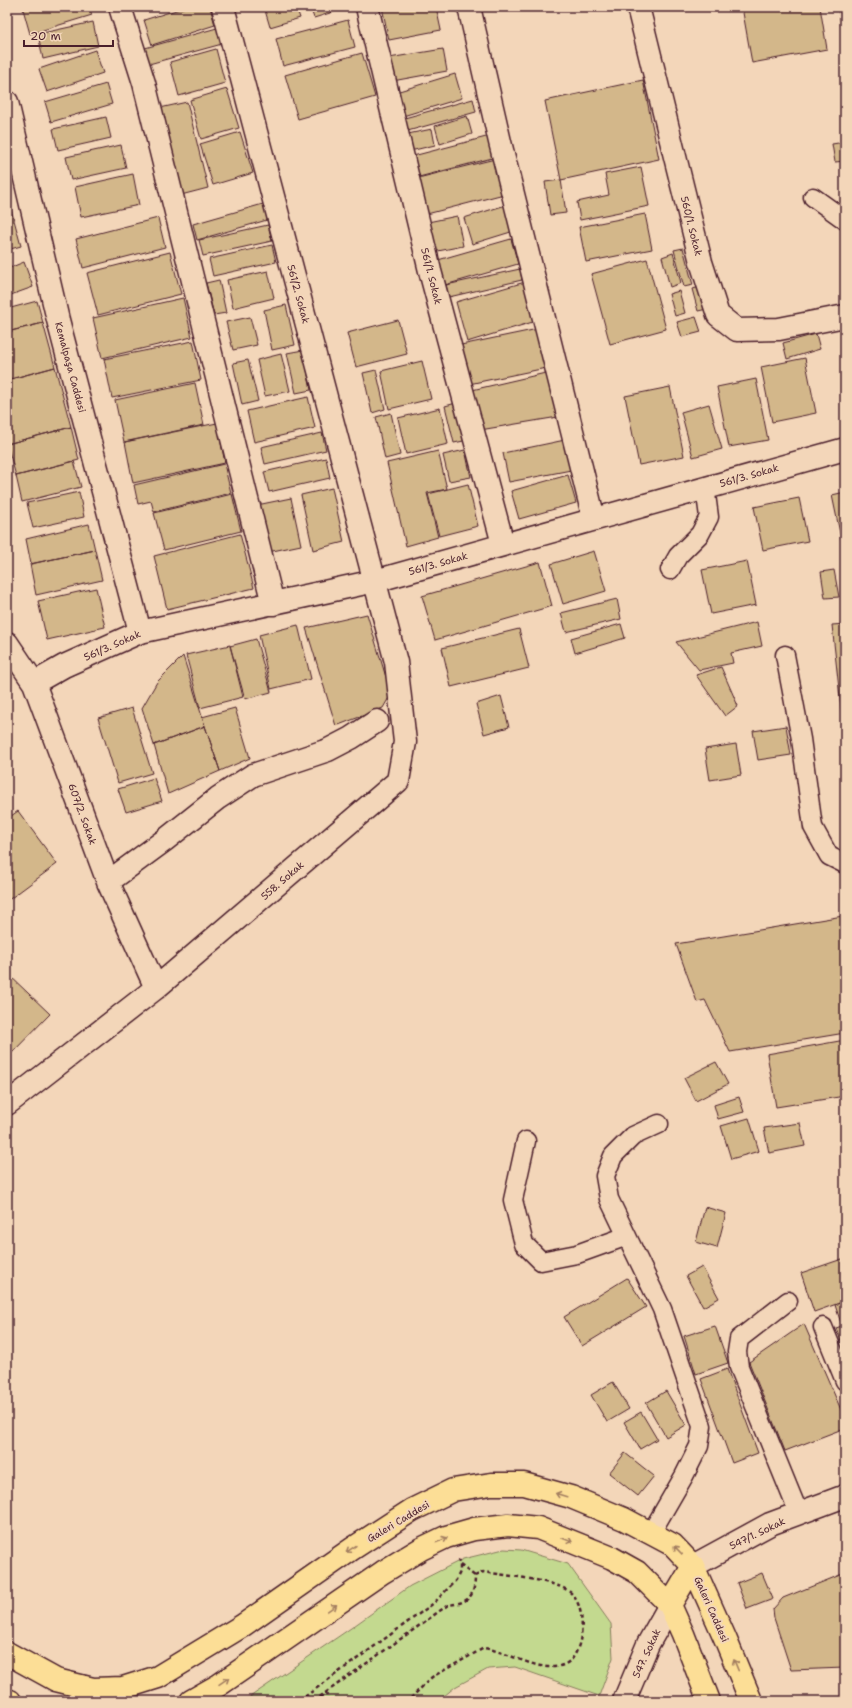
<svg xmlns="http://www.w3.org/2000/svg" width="852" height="1708" font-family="'Shantell Sans',sans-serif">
  <rect width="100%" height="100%" fill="#f3d6b9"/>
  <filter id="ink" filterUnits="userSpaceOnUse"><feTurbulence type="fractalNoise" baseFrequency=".025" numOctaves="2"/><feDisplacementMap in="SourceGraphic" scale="8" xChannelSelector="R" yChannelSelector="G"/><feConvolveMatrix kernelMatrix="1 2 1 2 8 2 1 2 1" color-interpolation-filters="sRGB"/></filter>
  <g filter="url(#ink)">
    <path fill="#c3d98f" stroke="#867c5d" d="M 504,1549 L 521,1550 L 568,1564 L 611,1624 L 613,1658 L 599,1696 L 515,1667 L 488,1669 L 455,1687 L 438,1701 L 244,1701 L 351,1628 L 410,1586 L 463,1559 Z"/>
    <path fill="#d3b78a" stroke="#4a1f2b" d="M 32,7 L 89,7 L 92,15 L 30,34 L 23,9 Z
      M 137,7 L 151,7 L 138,11 Z
      M 186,7 L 210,7 L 215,25 L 152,45 L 144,20 Z
      M 264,7 L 296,7 L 300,18 L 270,27 Z
      M 310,7 L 349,7 L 314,18 Z
      M 382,7 L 436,7 L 441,30 L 389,40 Z
      M 742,7 L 820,7 L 827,49 L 752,63 Z
      M 838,7 L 845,7 L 845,47 Z
      M 348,20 L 355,47 L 283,66 L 276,39 Z
      M 93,22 L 98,46 L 43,59 L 38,34 Z
      M 217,28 L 222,44 L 149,64 L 145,48 Z
      M 216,49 L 225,83 L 179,96 L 170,62 Z
      M 443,49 L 447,71 L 387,82 L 383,59 Z
      M 95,50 L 103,73 L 47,92 L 39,69 Z
      M 362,53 L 375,97 L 298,119 L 285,75 Z
      M 455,74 L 462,98 L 403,116 L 396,92 Z
      M 643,80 L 659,159 L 561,180 L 545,101 Z
      M 106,84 L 112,104 L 51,122 L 45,102 Z
      M 227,89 L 239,128 L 201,139 L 190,100 Z
      M 473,99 L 476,112 L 404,132 L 401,119 Z
      M 187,102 L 208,188 L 181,195 L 160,108 Z
      M 467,116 L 472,134 L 440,144 L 435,126 Z
      M 106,117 L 111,138 L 58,150 L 53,129 Z
      M 432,129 L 435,145 L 406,152 L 403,135 Z
      M 240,132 L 253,173 L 213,185 L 200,144 Z
      M 490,136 L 496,157 L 419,177 L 413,156 Z
      M 845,142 L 845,161 L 835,162 L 832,144 Z
      M 121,145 L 126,168 L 71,180 L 66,157 Z
      M 495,159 L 504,194 L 423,215 L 414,179 Z
      M 641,167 L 649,206 L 580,220 L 577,202 L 609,195 L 605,174 Z
      M 133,174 L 139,205 L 81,217 L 75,187 Z
      M 561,180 L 566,213 L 550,215 L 545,182 Z
      M 7,194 L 21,246 L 7,250 Z
      M 270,202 L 274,218 L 197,240 L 193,224 Z
      M 506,205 L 514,231 L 472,244 L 464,218 Z
      M 645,214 L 652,249 L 586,262 L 579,227 Z
      M 457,216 L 463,246 L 433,252 L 428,222 Z
      M 158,218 L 165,247 L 83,268 L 76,239 Z
      M 268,225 L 272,241 L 203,256 L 199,240 Z
      M 511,239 L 518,264 L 445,285 L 438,260 Z
      M 272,245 L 276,262 L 213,276 L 209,259 Z
      M 683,248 L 693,285 L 684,287 L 674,250 Z
      M 170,252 L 181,294 L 98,315 L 87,273 Z
      M 673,253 L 681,283 L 670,287 L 662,257 Z
      M 647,259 L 666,329 L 610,344 L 591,274 Z
      M 24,262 L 33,287 L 8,296 L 7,269 Z
      M 520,269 L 522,280 L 449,297 L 446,285 Z
      M 268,271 L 274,298 L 233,308 L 227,280 Z
      M 219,280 L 226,313 L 214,315 L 206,283 Z
      M 525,282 L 536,321 L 467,342 L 456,302 Z
      M 701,287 L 707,309 L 698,311 L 692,289 Z
      M 679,291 L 685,313 L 675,316 L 669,294 Z
      M 183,298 L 192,337 L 102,358 L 93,318 Z
      M 37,301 L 43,323 L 7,332 L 7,309 Z
      M 286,305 L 295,345 L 272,350 L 264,310 Z
      M 250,317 L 257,345 L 233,350 L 226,322 Z
      M 696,317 L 701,332 L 682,337 L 677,322 Z
      M 398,320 L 407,354 L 356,367 L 347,333 Z
      M 43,323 L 55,367 L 7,380 L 7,332 Z
      M 538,329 L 546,368 L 469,384 L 461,345 Z
      M 816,334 L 820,349 L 787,359 L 783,343 Z
      M 193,341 L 201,380 L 112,398 L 104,359 Z
      M 303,350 L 311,390 L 296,393 L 287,353 Z
      M 281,354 L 290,391 L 265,396 L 257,360 Z
      M 805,358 L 816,413 L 772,422 L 761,367 Z
      M 248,360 L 258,401 L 242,405 L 233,363 Z
      M 422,361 L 431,399 L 389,409 L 381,371 Z
      M 55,367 L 71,427 L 7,444 L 7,380 Z
      M 376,370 L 385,409 L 372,413 L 363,373 Z
      M 550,372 L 558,417 L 480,430 L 472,390 Z
      M 756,379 L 768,440 L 729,447 L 717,387 Z
      M 195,383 L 204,425 L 124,442 L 115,400 Z
      M 670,387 L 684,456 L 639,465 L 625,396 Z
      M 308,397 L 315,428 L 254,442 L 247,411 Z
      M 460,402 L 468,440 L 454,443 L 445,406 Z
      M 709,404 L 722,449 L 693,457 L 681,412 Z
      M 440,408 L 448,444 L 406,454 L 398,418 Z
      M 391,413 L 400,455 L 385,459 L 376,417 Z
      M 217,423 L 225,463 L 133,483 L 125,442 Z
      M 71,427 L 79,460 L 16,476 L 7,444 Z
      M 322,433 L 326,450 L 265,464 L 261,447 Z
      M 565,440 L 571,470 L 509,482 L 503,453 Z
      M 465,450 L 471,477 L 449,481 L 443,455 Z
      M 438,451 L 447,489 L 427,493 L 438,537 L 406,546 L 387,463 Z
      M 326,458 L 330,478 L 269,492 L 264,472 Z
      M 74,461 L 81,487 L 22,502 L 16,476 Z
      M 224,464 L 231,493 L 154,512 L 151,501 L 138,504 L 134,485 Z
      M 568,475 L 576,503 L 519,519 L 511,491 Z
      M 468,484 L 478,526 L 439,536 L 428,494 Z
      M 332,488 L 344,542 L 313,550 L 301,495 Z
      M 79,492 L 84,517 L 33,528 L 27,503 Z
      M 845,492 L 845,557 L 832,495 Z
      M 232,494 L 241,531 L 164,550 L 154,513 Z
      M 291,498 L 301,545 L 268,552 L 257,505 Z
      M 799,498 L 808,541 L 763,550 L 754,507 Z
      M 89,524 L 95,550 L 31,564 L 26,539 Z
      M 240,534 L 254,588 L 167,609 L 154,556 Z
      M 95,550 L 102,580 L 36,595 L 30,564 Z
      M 594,551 L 606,591 L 563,604 L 551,564 Z
      M 747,561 L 756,605 L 711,614 L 702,570 Z
      M 540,562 L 552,606 L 435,640 L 422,596 Z
      M 834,570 L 839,597 L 825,598 L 821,572 Z
      M 96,588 L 105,627 L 47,640 L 38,601 Z
      M 617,599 L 621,619 L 566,632 L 561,613 Z
      M 367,614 L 391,694 L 383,708 L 336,726 L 306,628 Z
      M 757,622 L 762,646 L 731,653 L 733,663 L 699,670 L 676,642 Z
      M 621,624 L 625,638 L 575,653 L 571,638 Z
      M 845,624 L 845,744 L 832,625 Z
      M 298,625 L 311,679 L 271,689 L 259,635 Z
      M 519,629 L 529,668 L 451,687 L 442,648 Z
      M 256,639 L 271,692 L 245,699 L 230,646 Z
      M 230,645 L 243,697 L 200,708 L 186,655 Z
      M 183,656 L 205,726 L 154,745 L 142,708 L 157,682 Z
      M 721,667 L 738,706 L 725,716 L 696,675 Z
      M 501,696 L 509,727 L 484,734 L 476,704 Z
      M 132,708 L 152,773 L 118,783 L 98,718 Z
      M 235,708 L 250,758 L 220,771 L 202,717 Z
      M 205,726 L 220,771 L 168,794 L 154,745 Z
      M 786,726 L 791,755 L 758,760 L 753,731 Z
      M 736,744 L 741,775 L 710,780 L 705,749 Z
      M 154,778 L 162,801 L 126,812 L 118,789 Z
      M 18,811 L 57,864 L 7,901 L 7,819 Z
      M 843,916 L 845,921 L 845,1033 L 730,1052 L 705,1000 L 697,1002 L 676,944 Z
      M 7,973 L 50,1014 L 7,1058 Z
      M 845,1040 L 845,1096 L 776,1107 L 767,1054 Z
      M 716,1062 L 728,1084 L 696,1101 L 684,1078 Z
      M 739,1097 L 744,1112 L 718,1119 L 714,1105 Z
      M 749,1118 L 759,1151 L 731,1159 L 721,1126 Z
      M 800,1123 L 805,1146 L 769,1153 L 764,1128 Z
      M 705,1207 L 726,1213 L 717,1248 L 696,1242 Z
      M 845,1258 L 845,1301 L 814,1312 L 801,1273 Z
      M 702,1267 L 719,1298 L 703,1307 L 686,1276 Z
      M 627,1278 L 646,1307 L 582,1346 L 564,1317 Z
      M 845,1301 L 845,1342 L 842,1343 L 836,1328 L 842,1326 L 835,1305 Z
      M 804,1324 L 845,1419 L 845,1428 L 785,1451 L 749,1362 Z
      M 715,1326 L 728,1363 L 696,1374 L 684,1336 Z
      M 727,1369 L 758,1453 L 732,1463 L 701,1379 Z
      M 613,1382 L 629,1409 L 607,1422 L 591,1395 Z
      M 666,1391 L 686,1425 L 666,1437 L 646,1403 Z
      M 641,1412 L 657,1439 L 640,1449 L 624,1422 Z
      M 625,1453 L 654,1476 L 638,1496 L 609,1473 Z
      M 762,1573 L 773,1599 L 747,1609 L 737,1583 Z
      M 845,1573 L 845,1668 L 791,1670 L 774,1618 L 773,1609 L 783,1598 Z"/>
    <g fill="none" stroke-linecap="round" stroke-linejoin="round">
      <defs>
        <path id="service" d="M 813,197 L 845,220
          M 670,570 L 678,556 L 700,534 L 709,517 L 705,487
          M 785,655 L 801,739 L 813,827 L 829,856 L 845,864
          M 526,1141 L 513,1200 L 524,1244 L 541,1261 L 577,1254 L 627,1236
          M 788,1301 L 739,1339 L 737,1352 L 739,1367 L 799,1514
          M 823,1327 L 845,1381
          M 651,1533 L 684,1476 L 699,1446 L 702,1426 L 662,1309 L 609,1199 L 605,1176 L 613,1156 L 633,1136 L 659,1124"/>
        <path id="minor" d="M 120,7 L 144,83 L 273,604
          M 367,7 L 430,271 L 503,544
          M 469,7 L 500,142 L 594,519
          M 638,7 L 701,262 L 718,315 L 737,330 L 779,329 L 845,316
          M 7,102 L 58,320 L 140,632
          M 7,643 L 34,683 L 108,882 L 156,988
          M 34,683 L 64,666 L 140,632 L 375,581 L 845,449
          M 108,882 L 165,840 L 218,798 L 253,775 L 328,750 L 351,738 L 377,721
          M 7,1104 L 156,988 L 398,781 L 405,742 L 396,662 L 223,7"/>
        <path id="tertiary" d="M 693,1566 L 770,1524 L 845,1496
          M 624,1701 L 648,1644 L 670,1605"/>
        <path id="primary" d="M 670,1605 L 693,1566
          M 7,1653 L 56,1680 L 93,1689 L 123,1688 L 158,1677 L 242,1626 L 352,1549 L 412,1510 L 453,1490 L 491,1484 L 524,1484 L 571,1497 L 624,1519 L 673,1545 L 693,1566 L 725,1638 L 751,1701
          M 7,1700 L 10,1701
          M 191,1701 L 219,1685 L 383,1572 L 421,1549 L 446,1537 L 474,1529 L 508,1525 L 538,1528 L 612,1558 L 637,1572 L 670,1605 L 683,1634 L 709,1701"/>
      </defs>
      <use href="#service" stroke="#4a1f2b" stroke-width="21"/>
      <use href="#minor" stroke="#4a1f2b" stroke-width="25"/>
      <use href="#tertiary" stroke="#4a1f2b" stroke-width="25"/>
      <use href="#primary" stroke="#4a1f2b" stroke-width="25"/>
      <path stroke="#4a1f2b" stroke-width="2.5" stroke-dasharray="4 3" stroke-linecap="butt" d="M 460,1565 L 475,1576
        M 326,1692 L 328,1701
        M 299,1701 L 434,1603 L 456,1580 L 460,1572 L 460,1565 L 458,1560
        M 314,1701 L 448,1605 C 468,1603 475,1597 475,1576 L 483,1572 C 503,1575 552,1580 567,1590 C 587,1602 585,1644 571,1660 C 566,1665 558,1667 552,1667 C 533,1668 504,1651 484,1648 L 432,1677 L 408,1701"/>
      <use href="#service" stroke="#f3d6b9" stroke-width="18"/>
      <use href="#minor" stroke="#f3d6b9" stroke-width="22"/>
      <use href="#tertiary" stroke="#f3d6b9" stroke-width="22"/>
      <use href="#primary" stroke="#fcde96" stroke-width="22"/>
    </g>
    <defs><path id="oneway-shaft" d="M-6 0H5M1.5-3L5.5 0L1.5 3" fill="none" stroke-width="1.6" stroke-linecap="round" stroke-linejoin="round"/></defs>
    <g stroke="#a37e60">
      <use href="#oneway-shaft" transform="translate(561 1495) rotate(-163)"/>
      <use href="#oneway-shaft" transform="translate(442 1540) rotate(-24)"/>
      <use href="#oneway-shaft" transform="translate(567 1540) rotate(22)"/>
      <use href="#oneway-shaft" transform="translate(351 1549) rotate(146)"/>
      <use href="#oneway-shaft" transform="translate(678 1550) rotate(-134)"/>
      <use href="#oneway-shaft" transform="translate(332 1608) rotate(-35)"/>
      <use href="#oneway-shaft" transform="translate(736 1665) rotate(-112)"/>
      <use href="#oneway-shaft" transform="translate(224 1681) rotate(-34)"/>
    </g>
  </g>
  <g text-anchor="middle" stroke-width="4" stroke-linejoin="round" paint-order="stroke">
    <g font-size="10" fill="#4a1f2b" stroke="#f3d6b9">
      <text transform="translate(692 226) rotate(76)" y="4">560/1. Sokak</text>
      <text transform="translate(432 276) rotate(76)" y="4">561/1. Sokak</text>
      <text transform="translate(299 294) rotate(75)" y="4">561/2. Sokak</text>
      <text transform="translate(71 367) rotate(75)" y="4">Kemalpaşa Caddesi</text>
      <text transform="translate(749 475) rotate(-16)" y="4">561/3. Sokak</text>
      <text transform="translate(438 563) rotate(-16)" y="4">561/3. Sokak</text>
      <text transform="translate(112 645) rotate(-24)" y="4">561/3. Sokak</text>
      <text transform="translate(83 814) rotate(70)" y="4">607/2. Sokak</text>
      <text transform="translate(282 880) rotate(-41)" y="4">558. Sokak</text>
      <text transform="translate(398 1521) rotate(-31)" y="4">Galeri Caddesi</text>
      <text transform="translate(757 1533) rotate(-26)" y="4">547/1. Sokak</text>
      <text transform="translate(712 1609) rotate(66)" y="4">Galeri Caddesi</text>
      <text transform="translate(646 1653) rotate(-65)" y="4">547. Sokak</text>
    </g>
  </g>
  <rect width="852" height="1708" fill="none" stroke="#f3d6b9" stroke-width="24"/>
  <rect x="12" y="12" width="828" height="1684" fill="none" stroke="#4a1f2b" stroke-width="1.5" filter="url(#ink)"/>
  <path d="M24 40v6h89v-6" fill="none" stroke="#4a1f2b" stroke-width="2"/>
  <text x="30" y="40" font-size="12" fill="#4a1f2b" stroke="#f3d6b9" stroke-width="3" paint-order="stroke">20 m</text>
</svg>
